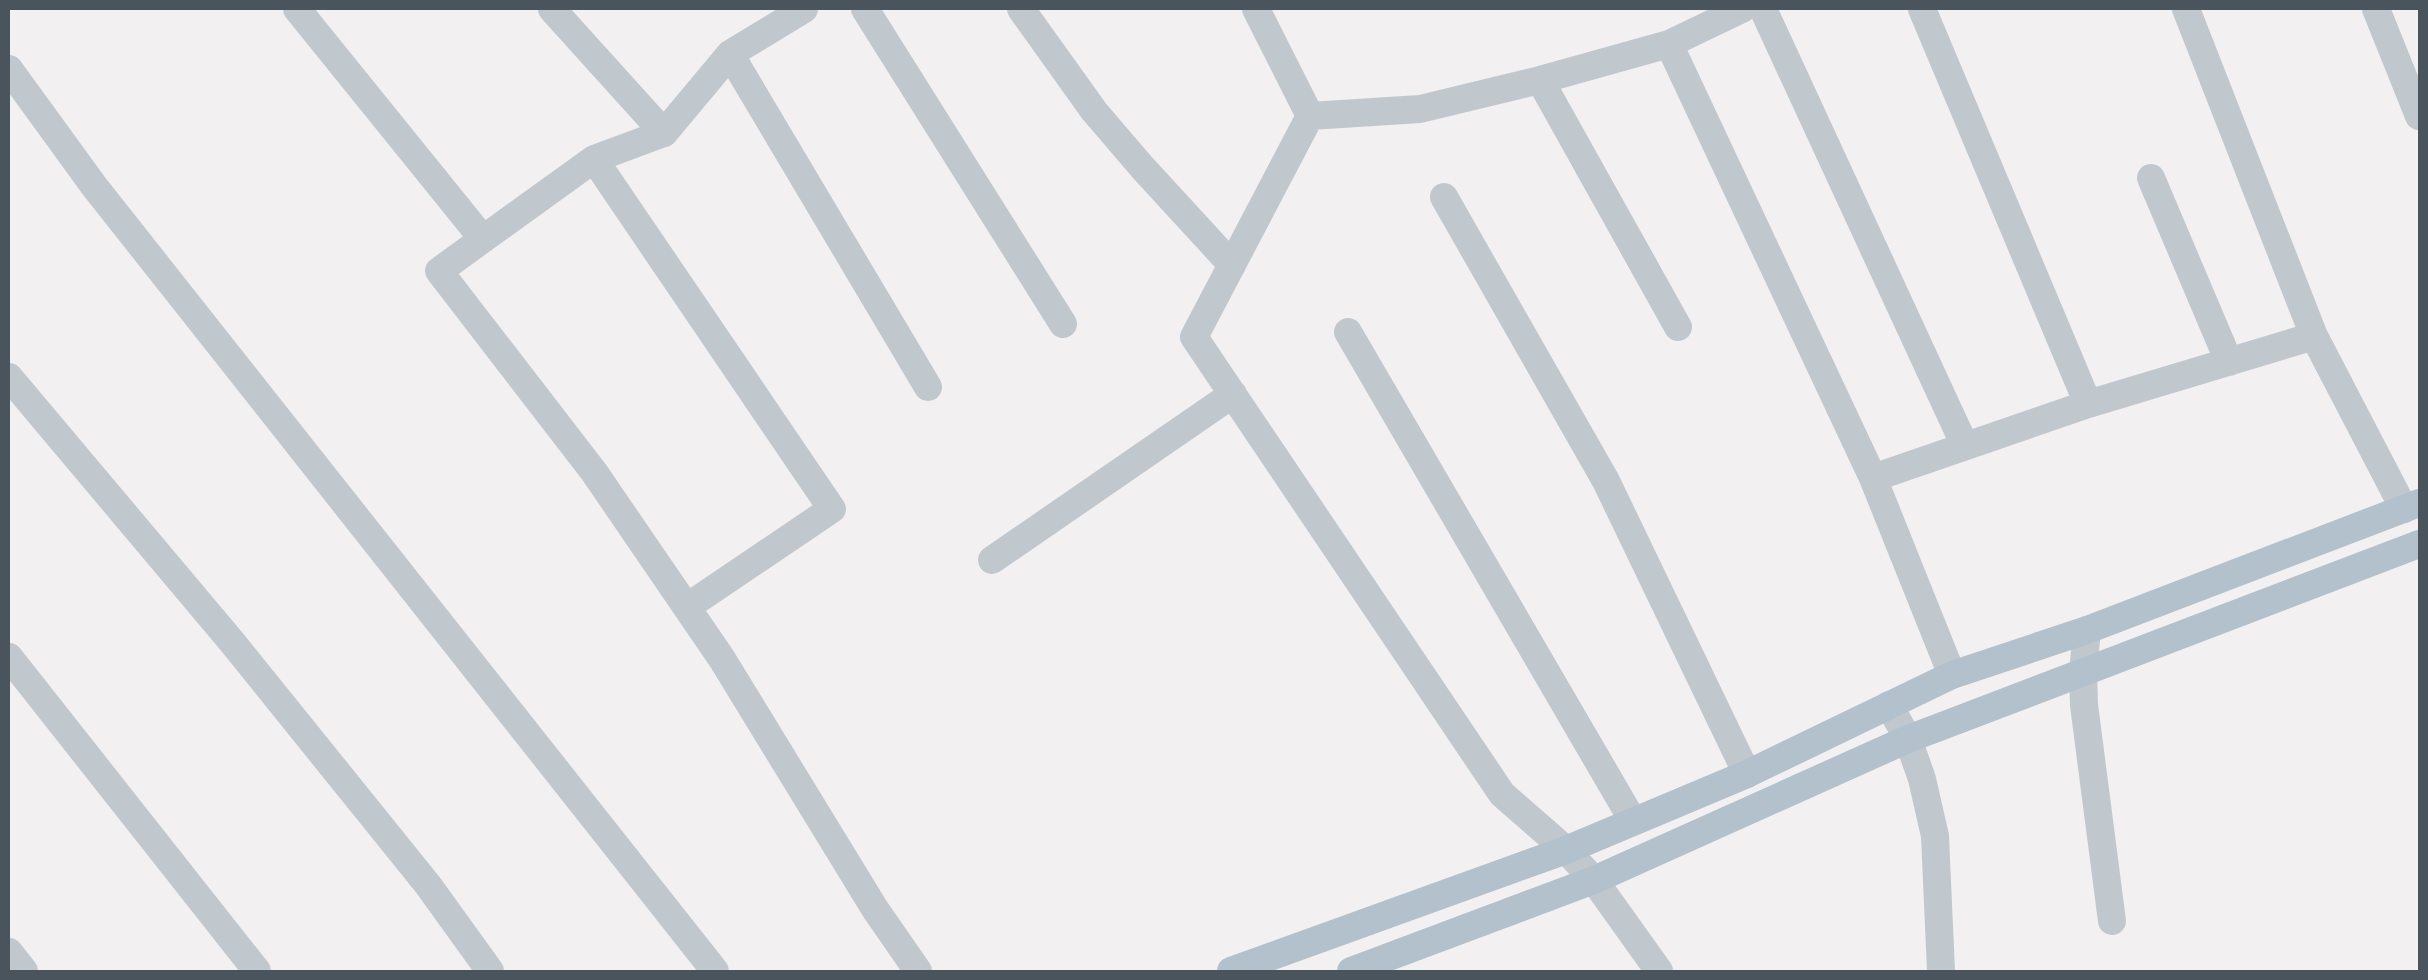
<svg xmlns="http://www.w3.org/2000/svg" width="2428" height="980" font-family="Overpass,sans-serif">
  <rect width="100%" height="100%" fill="#f2f0f1"/>
  <g fill="none" stroke-linecap="round" stroke-linejoin="round">
    <path stroke="#c0c8ce" stroke-width="28" d="M 297,9 L 483,239 L 439,271 L 594,472 L 722,659 L 875,909 L 918,971
      M 552,9 L 664,133
      M 865,9 L 1063,324
      M 1021,9 L 1094,111 L 1142,167 L 1232,265
      M 1256,9 L 1310,116 L 1420,109 L 1540,80 L 1669,44 L 1742,9
      M 1763,9 L 1965,446
      M 1922,9 L 2088,404
      M 2376,9 L 2419,116
      M 1669,44 L 1873,478
      M 730,54 L 928,387
      M 9,69 L 94,186 L 715,971
      M 1540,80 L 1678,327
      M 1310,116 L 1194,337 L 1502,794 L 1566,850 L 1594,880 L 1659,971
      M 594,159 L 664,133 L 730,54 L 804,9
      M 2151,178 L 2229,362
      M 1444,197 L 1606,481 L 1747,774
      M 483,239 L 594,159 L 832,509 L 687,607
      M 1348,332 L 1633,821
      M 2314,336 L 2404,509
      M 9,377 L 232,642 L 428,885 L 490,971
      M 992,560 L 1233,394
      M 2087,630 L 2083,672 L 2084,705 L 2112,921
      M 9,657 L 257,971
      M 1952,675 L 1873,478 L 2088,404 L 2314,336 L 2186,9
      M 1889,705 L 1908,739 L 1922,779 L 1935,836 L 1941,971
      M 9,952 L 24,971"/>
    <path stroke="#b3c1cc" stroke-width="28" d="M 1231,971 L 1566,850 L 1747,774 L 1952,675 L 2087,630 L 2419,503
      M 1351,971 L 1594,880 L 1908,739 L 2419,544"/>
  </g>
  <rect width="2428" height="980" fill="none" stroke="#4a545c" stroke-width="20"/>
</svg>
